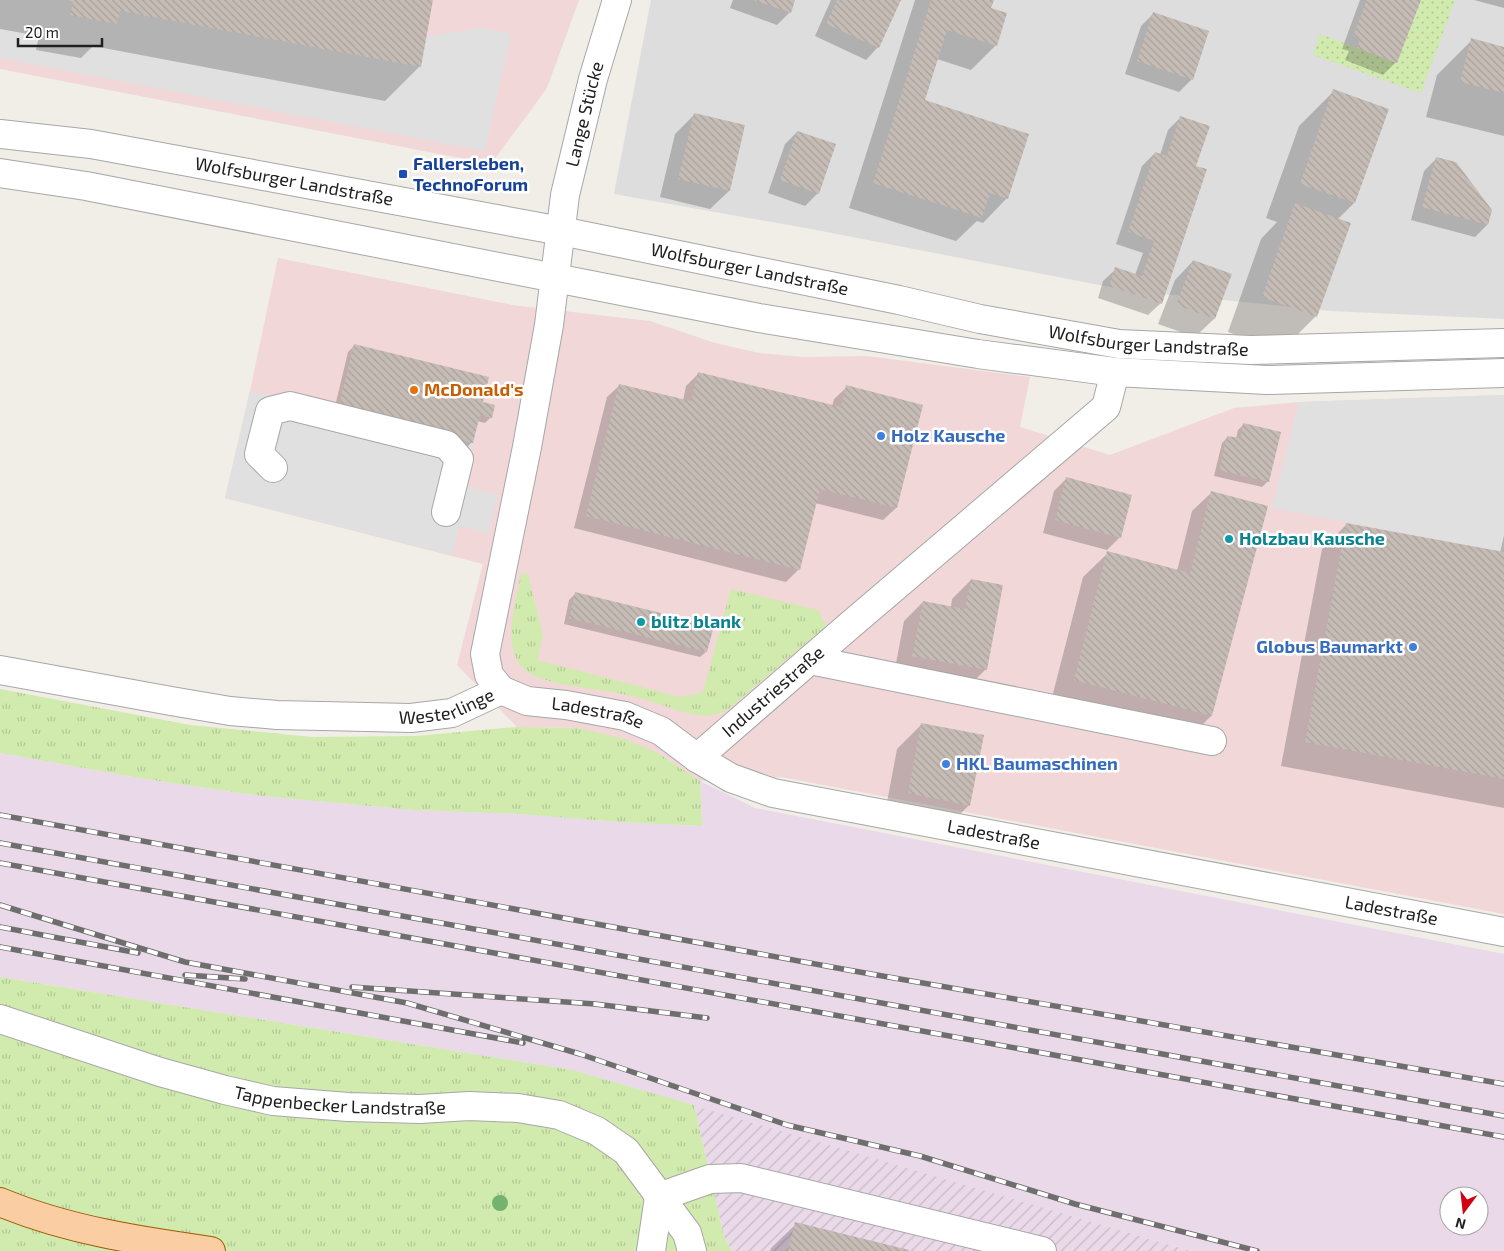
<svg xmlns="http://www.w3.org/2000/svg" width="1504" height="1251" font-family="'Exo 2',sans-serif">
  <defs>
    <pattern id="industrial-furrows" width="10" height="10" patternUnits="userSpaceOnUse" patternTransform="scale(1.25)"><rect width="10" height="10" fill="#ead9e8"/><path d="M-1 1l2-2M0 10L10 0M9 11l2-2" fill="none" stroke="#c8bac7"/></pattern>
    <pattern id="grass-tufts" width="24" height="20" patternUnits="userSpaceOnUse" patternTransform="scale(1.25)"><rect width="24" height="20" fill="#d1eaae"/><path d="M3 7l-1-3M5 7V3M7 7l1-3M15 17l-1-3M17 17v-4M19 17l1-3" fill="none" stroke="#b3c895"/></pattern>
    <pattern id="garden-dots" width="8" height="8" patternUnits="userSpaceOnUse" patternTransform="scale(1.25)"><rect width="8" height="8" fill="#d1eaae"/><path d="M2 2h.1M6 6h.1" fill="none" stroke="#b3c895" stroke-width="1.8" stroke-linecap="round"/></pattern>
    <pattern id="building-back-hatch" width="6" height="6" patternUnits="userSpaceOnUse" patternTransform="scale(1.25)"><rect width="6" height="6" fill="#c6bcb6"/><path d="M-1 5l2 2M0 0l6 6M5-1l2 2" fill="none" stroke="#aaa19c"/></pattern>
  </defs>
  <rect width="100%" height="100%" fill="#f1ede7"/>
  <path fill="#deddde" d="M 651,0 L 1504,0 L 1504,319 L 1331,311 L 1125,290 L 811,229 L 614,194 Z"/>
  <path fill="#f1d7d8" d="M 0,0 L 579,0 L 547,88 L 491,164 L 0,69 Z
    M 278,258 L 512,305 L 650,321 L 715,343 L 759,353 L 804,357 L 867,356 L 1030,377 L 1020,427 L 1110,455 L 1234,408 L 1299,402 L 1504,395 L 1504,914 L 781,777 L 700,781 L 658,753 L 578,728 L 517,727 L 457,665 L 483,564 L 225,498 L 250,391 Z"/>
  <path fill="url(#industrial-furrows)" d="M 694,1105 L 1191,1251 L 732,1251 L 724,1237 Z"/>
  <path fill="#ead9e8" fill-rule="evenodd" d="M 0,753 L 145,779 L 262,796 L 414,810 L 518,814 L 620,822 L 702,826 L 700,781 L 755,808 L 1504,954 L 1504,1251 L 1191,1251 L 572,1070 L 0,977 ZM 1449,1196 L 1479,1196 L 1479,1226 L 1449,1226 Z"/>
  <path fill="url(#grass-tufts)" d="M 521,573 L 528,574 L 543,635 L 537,660 L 681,697 L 703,692 L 731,589 L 818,610 L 826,626 L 726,711 C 719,713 711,717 704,716 C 677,713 653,700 627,695 C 598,688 567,688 540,678 C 531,675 521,669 517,660 C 504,634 517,599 521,573 Z
    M 0,689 L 190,725 L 312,737 L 416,736 L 517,727 L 578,728 L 625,739 L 658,753 L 700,781 L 702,826 L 620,822 L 518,814 L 414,810 L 262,796 L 145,779 L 0,753 Z
    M 0,977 L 572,1070 L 694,1105 L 724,1237 L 732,1251 L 0,1251 Z"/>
  <path fill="url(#garden-dots)" d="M 1421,0 L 1455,0 L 1421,93 L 1313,55 L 1320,34 L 1396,63 Z"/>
  <path fill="#e0e0e0" d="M 0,0 L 63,0 L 73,2 L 71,15 L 117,24 L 120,11 L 421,66 L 427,36 L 483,28 L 511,34 L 485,151 L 0,58 Z
    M 250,391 L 337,413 L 473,443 L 463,486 L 498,495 L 488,533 L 459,526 L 452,555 L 225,498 Z
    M 1504,395 L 1504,552 L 1272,508 L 1299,402 Z"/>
  <path fill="#0003" d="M 0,0 L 432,0 L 420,66 L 385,101 L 93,46 L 81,58 L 36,50 L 39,36 L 0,29 Z
    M 733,0 L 794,0 L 790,12 L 777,25 L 730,8 Z
    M 831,0 L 899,0 L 878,47 L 866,60 L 815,36 Z
    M 915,0 L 992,0 L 990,9 L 996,45 L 971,70 L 937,59 L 923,101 L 1007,198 L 983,223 L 977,221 L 956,241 L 849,208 Z
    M 1360,0 L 1419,0 L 1396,62 L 1383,75 L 1345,60 L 1349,51 L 1342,49 Z
    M 1474,0 L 1504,0 L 1504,8 Z
    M 1153,14 L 1192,79 L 1179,92 L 1125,74 L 1141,26 Z
    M 1472,40 L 1504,48 L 1504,136 L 1426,117 L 1437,75 Z
    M 1334,91 L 1354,203 L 1338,219 L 1316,316 L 1281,351 L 1228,332 L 1261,239 L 1277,222 L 1266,218 L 1299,126 Z
    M 694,115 L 744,126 L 729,191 L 710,209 L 660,197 L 675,134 Z
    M 1181,117 L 1195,167 L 1161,303 L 1148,315 L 1098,298 L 1103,281 L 1116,269 L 1135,275 L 1143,253 L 1116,244 L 1142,166 L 1155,153 L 1160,155 L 1168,130 Z
    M 797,132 L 818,193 L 805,206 L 768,193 L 785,144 Z
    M 1437,158 L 1491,210 L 1487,225 L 1475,237 L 1411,220 L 1424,171 Z
    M 1193,261 L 1230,275 L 1214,319 L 1195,337 L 1158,324 L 1175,280 Z
    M 354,346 L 481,403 L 491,417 L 485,423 L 477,421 L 472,442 L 466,448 L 332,419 L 348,352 Z
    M 699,373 L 832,407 L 834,399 L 847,387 L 921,406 L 896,508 L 883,520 L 815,503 L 799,569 L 786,582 L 574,528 L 607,397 L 620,385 L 683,401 L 686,386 Z
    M 1244,424 L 1268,481 L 1262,487 L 1214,476 L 1222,443 L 1228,437 L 1236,439 L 1238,430 Z
    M 1067,478 L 1120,537 L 1107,550 L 1043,533 L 1054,491 Z
    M 1211,493 L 1211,716 L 1187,740 L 1050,705 L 1083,577 L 1108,553 L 1177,571 L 1192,511 Z
    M 1347,524 L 1500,553 L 1504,535 L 1504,808 L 1281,766 L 1322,549 Z
    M 971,580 L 986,669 L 967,688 L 894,674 L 904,621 L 923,602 L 951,607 L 952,599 Z
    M 575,594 L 706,652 L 700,657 L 564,624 L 569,600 Z
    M 922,724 L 969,805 L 945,830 L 884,818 L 897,749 Z
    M 796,1224 L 907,1251 L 770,1251 L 771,1248 Z"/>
  <path fill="url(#building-back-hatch)" d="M 68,0 L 433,0 L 421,67 L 120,11 L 117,24 L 70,15 L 73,2 Z
    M 754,0 L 795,0 L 791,13 Z
    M 837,0 L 901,0 L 879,48 L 826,24 Z
    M 931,0 L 994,0 L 991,8 L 1007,13 L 997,46 L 947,30 L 925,100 L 1029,134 L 1008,199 L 990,193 L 982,218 L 873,183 Z
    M 1367,0 L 1421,0 L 1397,63 L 1357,48 L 1360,39 L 1353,36 Z
    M 1153,12 L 1209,31 L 1193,80 L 1137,61 Z
    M 1471,38 L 1504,47 L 1504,93 L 1460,82 Z
    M 1333,89 L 1389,109 L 1355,203 L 1300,184 Z
    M 694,113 L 745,125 L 730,191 L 678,179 Z
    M 1180,116 L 1210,126 L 1196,166 L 1207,169 L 1162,304 L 1109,286 L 1115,267 L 1142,276 L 1154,241 L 1128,232 L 1155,152 L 1167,156 Z
    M 797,131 L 836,144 L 819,194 L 780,180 Z
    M 1436,157 L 1456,162 L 1492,210 L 1488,225 L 1422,207 Z
    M 1295,203 L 1351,223 L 1317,317 L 1262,297 Z
    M 1193,260 L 1232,274 L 1215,319 L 1176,305 Z
    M 354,344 L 489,377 L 483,402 L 495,405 L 492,418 L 480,415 L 473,443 L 337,413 Z
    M 698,372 L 841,407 L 846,385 L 923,405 L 897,508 L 820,489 L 800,570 L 586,516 L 619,384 L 691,401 Z
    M 1243,423 L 1281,432 L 1269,482 L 1219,470 L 1227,436 L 1240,438 Z
    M 1066,477 L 1132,495 L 1121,538 L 1055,520 Z
    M 1211,491 L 1268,506 L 1212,716 L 1074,680 L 1107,551 L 1190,573 Z
    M 1346,523 L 1504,552 L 1504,779 L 1305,742 Z
    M 971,579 L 1003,585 L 987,670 L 912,656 L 923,601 L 965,609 Z
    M 575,592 L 714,626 L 707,652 L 569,618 Z
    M 921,723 L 984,735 L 970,806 L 908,793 Z
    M 795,1222 L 909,1250 L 909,1251 L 788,1251 Z"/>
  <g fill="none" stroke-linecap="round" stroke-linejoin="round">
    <defs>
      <g id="minor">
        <path id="s1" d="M 0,134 L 91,144 L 561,231 L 899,300 L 980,319 L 1119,344 L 1250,350 L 1504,343"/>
        <path d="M 0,173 L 86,186 L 759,318 L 978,354 L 1115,372 L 1267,380 L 1504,373"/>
        <path d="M 273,468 L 259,454 L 270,411 L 290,406 L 447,445 L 459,459 L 446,512"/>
        <path d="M 810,660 L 1212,741"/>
        <path id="s2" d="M 0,670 L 171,701 L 230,711 L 277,715 L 411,718 L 452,713 L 501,690"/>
        <path id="s3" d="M 501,690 L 527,701 L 566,705 L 625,716 L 661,731 L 697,758 L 731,778 L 773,793 L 1504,932"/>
        <path id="s4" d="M 501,690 L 489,675 L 485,654 L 527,447 L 549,325 L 565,195 L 593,79 L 617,0"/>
        <path id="s5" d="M 697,758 L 849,626 L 1106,407 L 1115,372"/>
        <path id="s6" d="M 0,1019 L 160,1072 L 225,1090 L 273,1101 L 348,1107 L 420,1109 L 469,1106 L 518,1108 L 559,1115 L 597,1131 L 626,1151 L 687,1233 L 692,1251"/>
        <path d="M 659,1197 L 710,1179 L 741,1178 L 1042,1251"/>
        <path d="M 651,1251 L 659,1197"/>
      </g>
      <path id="major" d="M 0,1202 C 67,1230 140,1241 211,1251"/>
    </defs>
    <use href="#minor" stroke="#a7a7a7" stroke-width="30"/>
    <use href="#major" stroke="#9c5b01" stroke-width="30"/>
    <use href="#minor" stroke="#fff" stroke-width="28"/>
    <use href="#major" stroke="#fbcda2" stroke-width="28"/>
    <defs>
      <path id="rail" d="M 0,815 L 848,970 L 1504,1084
        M 0,843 L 1504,1116
        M 0,863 L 1504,1137
        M 0,905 L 185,962 L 407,1003 L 580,1054 L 787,1125 L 920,1156 L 1075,1204 L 1257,1251
        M 0,927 L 138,953
        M 0,947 L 523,1043
        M 185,975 L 245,979
        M 352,987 L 595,1004 L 707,1018"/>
    </defs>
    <use href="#rail" stroke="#6e6e6e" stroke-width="5.5"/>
    <use href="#rail" stroke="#fff" stroke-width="4" stroke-dasharray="11" stroke-linecap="butt"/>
  </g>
  <circle fill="#74b26f" cx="500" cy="1203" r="8"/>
  <rect fill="#1a4fb4" stroke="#fff" stroke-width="2" x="398" y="169" width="10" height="10" rx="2.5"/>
  <circle fill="#e8710a" stroke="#fff" stroke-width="2" cx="414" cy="390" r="5"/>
  <g fill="#3f7fe0" stroke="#fff" stroke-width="2">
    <circle cx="881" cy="436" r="5"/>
    <circle cx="1413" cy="647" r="5"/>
    <circle cx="946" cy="764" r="5"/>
  </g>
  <g fill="#0f9aa8" stroke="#fff" stroke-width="2">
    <circle cx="1229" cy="539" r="5"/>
    <circle cx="641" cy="622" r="5"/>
  </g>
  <g text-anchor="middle" stroke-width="5" stroke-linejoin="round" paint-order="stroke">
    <g font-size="18" fill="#202020" stroke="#fff">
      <text dy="6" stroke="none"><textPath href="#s4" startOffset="590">Lange Stücke</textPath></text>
      <text dy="6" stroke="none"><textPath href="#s1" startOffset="298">Wolfsburger Landstraße</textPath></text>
      <text dy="6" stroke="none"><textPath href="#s1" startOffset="762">Wolfsburger Landstraße</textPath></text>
      <text dy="6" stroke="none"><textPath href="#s1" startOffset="1168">Wolfsburger Landstraße</textPath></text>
      <text dy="6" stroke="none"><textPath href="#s5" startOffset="101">Industriestraße</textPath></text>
      <text dy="6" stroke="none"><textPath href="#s2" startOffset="452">Westerlinge</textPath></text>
      <text dy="6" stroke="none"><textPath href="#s3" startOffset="100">Ladestraße</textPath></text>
      <text dy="6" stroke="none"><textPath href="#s3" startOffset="520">Ladestraße</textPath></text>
      <text dy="6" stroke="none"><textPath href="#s3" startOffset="925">Ladestraße</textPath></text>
      <text dy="6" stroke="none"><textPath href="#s6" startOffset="352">Tappenbecker Landstraße</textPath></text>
    </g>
    <g font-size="18" font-weight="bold" fill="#164399" stroke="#fff" text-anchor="start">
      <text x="413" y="170">Fallersleben,<tspan x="413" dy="21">TechnoForum</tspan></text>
    </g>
    <g font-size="18" font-weight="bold" fill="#c56008" stroke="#fff" text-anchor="start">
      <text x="424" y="396">McDonald's</text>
    </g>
    <g font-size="18" font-weight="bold" fill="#366cbe" stroke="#fff" text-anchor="start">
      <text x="891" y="442">Holz Kausche</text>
      <text x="1403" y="653" text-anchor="end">Globus Baumarkt</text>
      <text x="956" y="770">HKL Baumaschinen</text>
    </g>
    <g font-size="18" font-weight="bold" fill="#0d838f" stroke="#fff" text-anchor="start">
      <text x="1239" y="545">Holzbau Kausche</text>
      <text x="651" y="628">blitz blank</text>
    </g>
  </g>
  <g transform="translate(1464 1211) rotate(195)"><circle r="24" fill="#ffffff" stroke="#a6a6a6"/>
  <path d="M0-4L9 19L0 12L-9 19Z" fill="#d00113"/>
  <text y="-8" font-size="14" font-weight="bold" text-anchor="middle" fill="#202020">N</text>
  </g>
  <path d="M18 38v8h84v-8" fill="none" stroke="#202020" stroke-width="2.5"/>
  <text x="25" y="38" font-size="15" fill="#202020" stroke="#ffffff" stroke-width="4" paint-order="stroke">20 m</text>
</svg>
